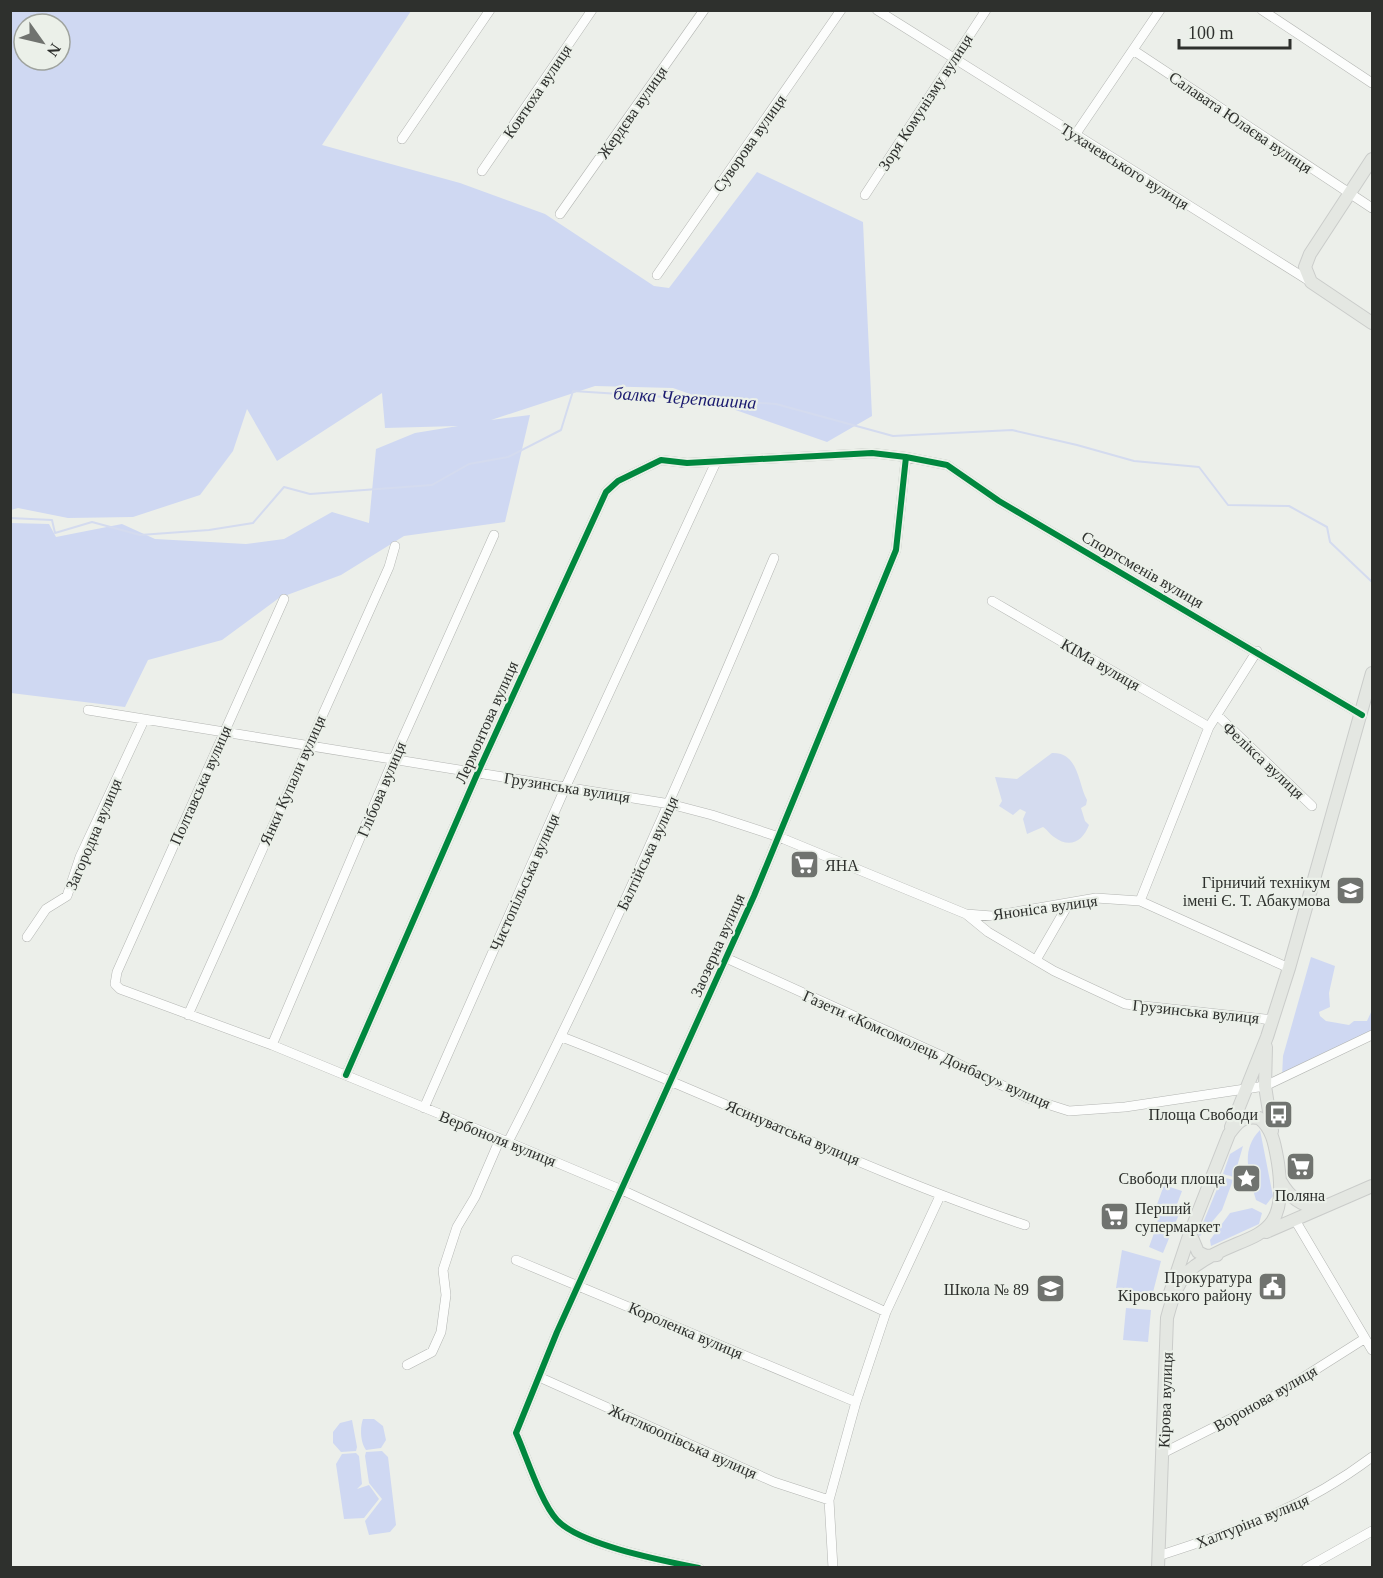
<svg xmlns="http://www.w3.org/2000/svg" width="1383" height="1578" font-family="Georgia,serif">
  <rect width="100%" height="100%" fill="#ecefea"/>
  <path fill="#cfd8f2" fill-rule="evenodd" d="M 11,11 L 411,11 L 322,145 L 460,183 L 545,214 L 654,286 L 669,288 L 757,172 L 863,222 L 872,416 L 827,442 L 673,388 L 595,386 L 491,420 L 530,415 L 505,522 L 404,536 L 341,575 L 279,598 L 222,640 L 148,660 L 125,707 L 11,693 L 11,523 L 49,524 L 56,537 L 122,524 L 155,539 L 246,544 L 284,539 L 332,512 L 369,523 L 376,449 L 415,433 L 458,426 L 385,428 L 382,393 L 277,461 L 247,409 L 233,451 L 200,495 L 133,517 L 68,518 L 18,508 L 11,510 ZM 24,24 L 60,24 L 60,60 L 24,60 Z
    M 1311,957 L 1335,966 L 1329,993 L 1330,1007 L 1319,1012 L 1320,1016 L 1326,1021 L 1349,1025 L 1354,1021 L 1367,1021 L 1372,1010 L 1372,1032 L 1282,1077 L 1283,1056 Z
    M 1260,1130 L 1273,1196 L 1266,1205 L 1256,1200 C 1249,1175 1240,1150 1260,1130 Z
    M 1243,1146 L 1234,1177 L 1223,1174 L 1230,1154 Z
    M 1222,1177 L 1233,1180 L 1222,1210 L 1200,1236 L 1198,1235 Z
    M 1164,1185 L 1182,1191 L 1176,1207 L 1181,1210 L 1173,1228 L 1157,1222 L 1160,1214 L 1155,1210 Z
    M 1252,1208 L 1262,1213 L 1259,1224 L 1211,1246 L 1210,1240 L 1230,1213 Z
    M 1157,1225 L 1172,1231 L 1163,1253 L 1149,1247 Z
    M 1122,1250 L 1161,1261 L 1151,1300 L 1125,1297 L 1126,1291 L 1116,1288 Z
    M 1126,1308 L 1151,1310 L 1148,1342 L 1123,1340 Z
    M 363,1419 L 374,1419 L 383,1426 L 386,1440 L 381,1448 L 366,1450 C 360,1442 360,1427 363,1419 Z
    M 352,1420 L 357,1447 L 356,1451 L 341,1452 L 333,1443 L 333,1432 L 340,1423 Z
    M 382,1451 L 388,1457 L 396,1525 L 390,1532 L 369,1535 L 365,1521 L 382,1499 L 369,1483 L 365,1456 L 366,1452 Z
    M 356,1453 L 359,1456 L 362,1484 L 357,1489 L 369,1485 L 379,1499 L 364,1518 L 344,1519 L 336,1464 L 342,1454 Z"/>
  <path fill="#d4dbef" d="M 1052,753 C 1079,752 1078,784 1087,800 L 1086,805 L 1081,808 L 1085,821 L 1089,825 C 1083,841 1070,849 1054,837 C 1049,834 1048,830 1043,827 L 1027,834 L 1023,819 L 1026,812 L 1020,809 L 1013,815 L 999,806 L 1002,801 L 995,777 L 1017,779 Z"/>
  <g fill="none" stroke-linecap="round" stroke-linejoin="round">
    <path stroke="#d4dbef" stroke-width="2" d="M 10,518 L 52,520 L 55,533 L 92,522 L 140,535 L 209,530 L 253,523 L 284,487 L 310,494 L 432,485 L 469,464 L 508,457 L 561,430 L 573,391 L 776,404 L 893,436 L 1012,430 L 1077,445 L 1134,461 L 1199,467 L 1228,505 L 1289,506 L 1327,527 L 1330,542 L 1371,581"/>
    <defs>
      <path id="minor" d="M 877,10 L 1311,282
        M 1262,10 L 1372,83
        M 1133,50 L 1372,208
        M 1075,135 L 1160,10
        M 402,139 L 490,10
        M 482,171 L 592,10
        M 865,195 L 986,10
        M 560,214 L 704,10
        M 657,275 L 841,10
        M 284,599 L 117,972 L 115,984 L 120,989 L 272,1045 L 508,1142 L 622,1190 L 886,1312
        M 992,601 L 1209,727
        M 88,710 L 670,804 L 712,815 L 779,837 L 966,914 L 988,932 L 1054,971 L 1125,1004 L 1273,1020
        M 1217,715 L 1312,806
        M 1140,901 L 1209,727 L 1257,651
        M 966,914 L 992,916 L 1096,898 L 1140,901 L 1289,968
        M 27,937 L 46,909 L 67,896 L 80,857 L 144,720
        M 726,958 L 938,1054 L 1028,1098 L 1069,1111 L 1125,1107 L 1265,1086 L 1372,1035
        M 1036,960 L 1069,903
        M 188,1015 L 389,567 L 395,546
        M 562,1037 C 718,1097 867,1172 1025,1225
        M 272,1045 L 394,758 L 494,535
        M 346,1075 L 478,772 L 606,492 L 618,481 L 661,460 L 687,463 L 872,453 L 906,457 L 947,465 L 999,501 L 1362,715
        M 424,1108 L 566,786 L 716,462
        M 508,1142 C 606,951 691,755 774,558
        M 1295,1220 L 1372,1350
        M 516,1260 L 856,1402
        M 407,1365 L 432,1352 L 441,1332 L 446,1295 L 443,1270 L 457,1227 L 475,1197 L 500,1139
        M 539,1377 L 774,1482 L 829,1500
        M 1163,1453 L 1266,1401 L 1364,1339
        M 1158,1556 C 1239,1530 1303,1509 1372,1457
        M 699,1568 C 665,1561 580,1545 557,1520 C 541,1503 526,1455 516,1433 L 557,1332 L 754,896 L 860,638 L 896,550 L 906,457
        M 833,1568 L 829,1500 L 856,1402 L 886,1312 L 940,1196
        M 1306,1568 L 1372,1531"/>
      <path id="major" d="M 1372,159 L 1310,254 L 1305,267 L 1311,282 L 1372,323
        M 1266,1047 L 1265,1086 L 1272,1131
        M 1231,1127 L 1267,1037 L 1289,968 L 1372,673
        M 1281,1182 C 1290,1198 1301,1205 1319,1209
        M 1266,1232 L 1372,1186
        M 1170,1293 L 1190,1233
        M 1158,1568 L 1167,1318 C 1172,1299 1178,1278 1195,1266 C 1245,1229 1291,1249 1278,1163 C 1275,1146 1273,1129 1259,1118 C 1243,1115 1237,1123 1229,1134 L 1190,1233 L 1198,1252 L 1206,1256 L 1217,1255"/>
    </defs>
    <use href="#minor" stroke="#b3b5b2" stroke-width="10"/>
    <use href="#major" stroke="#caccca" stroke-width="14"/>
    <use href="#minor" stroke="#fcfdfc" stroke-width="9"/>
    <use href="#major" stroke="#e4e7e2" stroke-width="12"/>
    <defs>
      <path id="cycleway" d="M 346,1075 L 478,772 L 606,492 L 618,481 L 661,460 L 687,463 L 872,453 L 906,457 L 947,465 L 999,501 L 1362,715
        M 699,1568 C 665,1561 580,1545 557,1520 C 541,1503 526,1455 516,1433 L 557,1332 L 754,896 L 860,638 L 896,550 L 906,457"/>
    </defs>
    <use href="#cycleway" stroke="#ebf0e9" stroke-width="10"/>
    <use href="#cycleway" stroke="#00873e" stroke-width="6"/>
  </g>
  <defs>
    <symbol id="supermarket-square" viewBox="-11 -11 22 22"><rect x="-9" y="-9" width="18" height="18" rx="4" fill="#70736f" stroke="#ebf0e9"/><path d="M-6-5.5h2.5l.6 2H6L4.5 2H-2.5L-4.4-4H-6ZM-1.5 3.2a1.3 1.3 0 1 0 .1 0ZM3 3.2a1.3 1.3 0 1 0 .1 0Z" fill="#fff"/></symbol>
    <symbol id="university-square" viewBox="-11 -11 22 22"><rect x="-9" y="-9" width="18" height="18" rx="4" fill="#70736f" stroke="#ebf0e9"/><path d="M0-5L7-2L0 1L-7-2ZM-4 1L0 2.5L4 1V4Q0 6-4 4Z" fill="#fff"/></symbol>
    <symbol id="bus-square" viewBox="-11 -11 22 22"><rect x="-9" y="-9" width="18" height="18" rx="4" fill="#70736f" stroke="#ebf0e9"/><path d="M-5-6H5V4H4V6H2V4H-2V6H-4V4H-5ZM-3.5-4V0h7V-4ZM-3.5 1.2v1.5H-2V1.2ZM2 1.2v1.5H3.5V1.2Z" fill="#fff"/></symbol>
    <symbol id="sight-square" viewBox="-11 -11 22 22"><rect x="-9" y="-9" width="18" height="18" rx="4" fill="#70736f" stroke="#ebf0e9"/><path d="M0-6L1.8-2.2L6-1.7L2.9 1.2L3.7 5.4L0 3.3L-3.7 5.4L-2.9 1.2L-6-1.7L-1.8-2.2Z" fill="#fff"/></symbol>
    <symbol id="civic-square" viewBox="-11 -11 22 22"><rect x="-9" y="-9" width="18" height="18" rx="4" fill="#70736f" stroke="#ebf0e9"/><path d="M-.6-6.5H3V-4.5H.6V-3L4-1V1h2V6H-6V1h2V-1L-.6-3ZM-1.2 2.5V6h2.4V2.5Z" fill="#fff"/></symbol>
    <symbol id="school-square" viewBox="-11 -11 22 22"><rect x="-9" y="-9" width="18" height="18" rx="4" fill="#70736f" stroke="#ebf0e9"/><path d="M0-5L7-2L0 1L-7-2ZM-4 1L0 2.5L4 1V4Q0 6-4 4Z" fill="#fff"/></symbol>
  </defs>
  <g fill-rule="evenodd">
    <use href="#supermarket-square" x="788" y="848" width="33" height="33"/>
    <use href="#university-square" x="1334" y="874" width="33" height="33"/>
    <use href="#bus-square" x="1262" y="1098" width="33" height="33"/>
    <use href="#supermarket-square" x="1284" y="1150" width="33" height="33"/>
    <use href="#sight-square" x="1230" y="1162" width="33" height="33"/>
    <use href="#supermarket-square" x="1098" y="1200" width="33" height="33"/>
    <use href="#civic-square" x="1256" y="1270" width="33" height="33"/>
    <use href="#school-square" x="1034" y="1272" width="33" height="33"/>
  </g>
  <g text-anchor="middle" stroke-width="4.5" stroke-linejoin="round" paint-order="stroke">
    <g font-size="16" fill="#2e302d" stroke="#ebf0e9">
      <text transform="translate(537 91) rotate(-56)" y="6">Ковтюха вулиця</text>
      <text transform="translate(925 102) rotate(-57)" y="6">Зоря Комунізму вулиця</text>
      <text transform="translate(632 112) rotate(-55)" y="6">Жердєва вулиця</text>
      <text transform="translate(1241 122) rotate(34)" y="6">Салавата Юлаєва вулиця</text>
      <text transform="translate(749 143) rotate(-55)" y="6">Суворова вулиця</text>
      <text transform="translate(1125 166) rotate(32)" y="6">Тухачевського вулиця</text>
      <text transform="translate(1143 569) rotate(30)" y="6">Спортсменів вулиця</text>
      <text transform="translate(1101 664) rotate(30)" y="6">КІМа вулиця</text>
      <text transform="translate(486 722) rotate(-66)" y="6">Лермонтова вулиця</text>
      <text transform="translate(1264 760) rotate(43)" y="6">Фелікса вулиця</text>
      <text transform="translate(292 780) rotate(-66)" y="6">Янки Купали вулиця</text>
      <text transform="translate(200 785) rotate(-66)" y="6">Полтавська вулиця</text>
      <text transform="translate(567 787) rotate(9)" y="6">Грузинська вулиця</text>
      <text transform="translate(381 789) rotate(-67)" y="6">Глібова вулиця</text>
      <text transform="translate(93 834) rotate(-67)" y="6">Загородна вулиця</text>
      <text transform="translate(647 853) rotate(-65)" y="6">Балтійська вулиця</text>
      <text transform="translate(524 882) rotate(-66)" y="6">Чистопільська вулиця</text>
      <text transform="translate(1045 907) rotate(-8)" y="6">Яноніса вулиця</text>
      <text transform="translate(717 945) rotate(-66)" y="6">Заозерна вулиця</text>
      <text transform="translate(1196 1011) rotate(6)" y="6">Грузинська вулиця</text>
      <text transform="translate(927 1049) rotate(24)" y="6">Газети «Комсомолець Донбасу» вулиця</text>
      <text transform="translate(793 1132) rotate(23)" y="6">Ясинуватська вулиця</text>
      <text transform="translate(498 1138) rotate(22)" y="6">Вербоноля вулиця</text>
      <text transform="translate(686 1330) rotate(23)" y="6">Короленка вулиця</text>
      <text transform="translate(1265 1398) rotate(-30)" y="6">Воронова вулиця</text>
      <text transform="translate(1165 1400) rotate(-88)" y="6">Кірова вулиця</text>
      <text transform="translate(683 1441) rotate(24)" y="6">Житлкоопівська вулиця</text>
      <text transform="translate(1252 1521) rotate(-22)" y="6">Халтуріна вулиця</text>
    </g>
    <g font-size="16" fill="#2e302d" stroke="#ebf0e9" text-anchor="end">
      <text x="825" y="871" text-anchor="start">ЯНА</text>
      <text x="1330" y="888">Гірничий технікум<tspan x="1330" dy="18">імені Є. Т. Абакумова</tspan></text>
      <text x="1258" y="1120">Площа Свободи</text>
      <text x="1225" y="1184">Свободи площа</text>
      <text x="1300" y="1201" text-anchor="middle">Поляна</text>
      <text x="1135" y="1214" text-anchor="start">Перший<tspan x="1135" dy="18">супермаркет</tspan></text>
      <text x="1252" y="1283">Прокуратура<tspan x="1252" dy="18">Кіровського району</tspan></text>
      <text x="1029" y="1295">Школа № 89</text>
    </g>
    <g font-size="18" font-style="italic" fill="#1a1a6f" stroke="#ebf0e9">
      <text transform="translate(685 398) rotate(4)" y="6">балка Черепашина</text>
    </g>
  </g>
  <rect width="1383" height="1578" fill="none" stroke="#2e302d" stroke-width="24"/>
  <g transform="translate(42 42) rotate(124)"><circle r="28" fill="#ebf0e9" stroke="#9fa39e" stroke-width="1.5"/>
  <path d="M0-4.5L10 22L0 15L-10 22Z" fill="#70736f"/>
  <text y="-9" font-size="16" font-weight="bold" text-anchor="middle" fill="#2e302d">N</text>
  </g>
  <path d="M1179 39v9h111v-9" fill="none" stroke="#2e302d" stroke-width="3"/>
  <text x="1188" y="39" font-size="18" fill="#2e302d" stroke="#ebf0e9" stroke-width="4.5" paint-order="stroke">100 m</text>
</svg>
